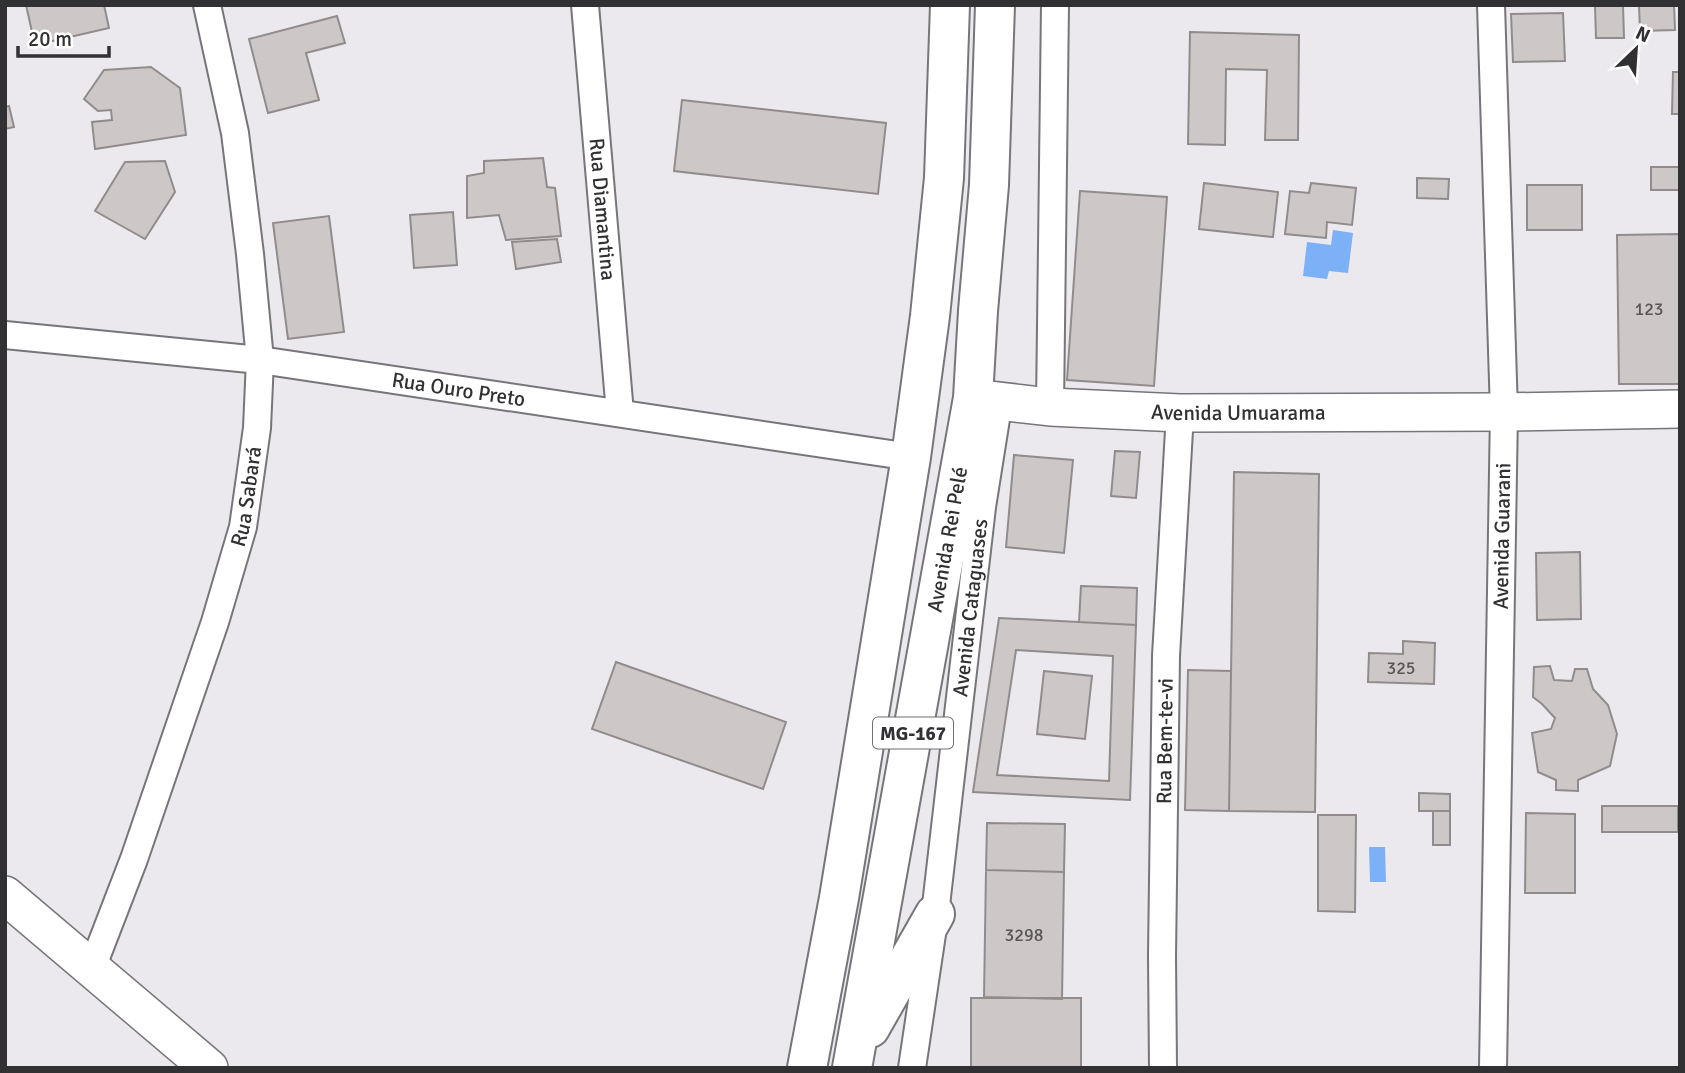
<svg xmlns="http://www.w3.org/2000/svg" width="1685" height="1073" font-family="Signika,sans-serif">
  <rect width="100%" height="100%" fill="#ebe9ee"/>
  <path fill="#7cb0f7" d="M 1333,230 L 1353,233 L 1348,273 L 1329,271 L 1327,279 L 1303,276 L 1307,242 L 1331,245 Z
    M 1369,847 L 1385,847 L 1386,882 L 1370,882 Z"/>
  <path fill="#cdc8c7" stroke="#918c8b" stroke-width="2" fill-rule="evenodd" d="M 26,5 L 104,5 L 109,28 L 35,45 Z
    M 1595,5 L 1623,5 L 1624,38 L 1596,38 Z
    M 1639,5 L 1674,5 L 1675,30 L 1640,31 Z
    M 1563,13 L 1565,61 L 1513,62 L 1511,14 Z
    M 337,16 L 345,43 L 306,53 L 319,100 L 268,113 L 249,39 Z
    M 1190,32 L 1299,35 L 1298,140 L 1265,140 L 1267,70 L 1226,69 L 1225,145 L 1188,144 Z
    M 151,67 L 180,88 L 186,135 L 95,149 L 92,122 L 112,120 L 111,110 L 98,111 L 84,99 L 104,70 Z
    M 1673,72 L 1680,72 L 1680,114 L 1672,114 Z
    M 682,100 L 886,123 L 878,194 L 674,171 Z
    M 9,106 L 14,127 L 5,129 L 5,107 Z
    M 543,158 L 547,187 L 555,188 L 561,236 L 506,240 L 499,215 L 467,218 L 467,176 L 484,173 L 484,161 Z
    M 165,161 L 175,192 L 145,239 L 95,211 L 125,162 Z
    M 1651,167 L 1680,167 L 1680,190 L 1651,190 Z
    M 1417,178 L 1449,179 L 1448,199 L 1417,198 Z
    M 1204,183 L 1278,192 L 1273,237 L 1199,229 Z
    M 1311,183 L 1356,188 L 1352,225 L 1327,222 L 1326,238 L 1285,234 L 1290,191 L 1309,193 Z
    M 1527,185 L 1582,185 L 1582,230 L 1527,230 Z
    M 1080,191 L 1167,197 L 1154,386 L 1067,380 Z
    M 453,212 L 457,265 L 414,268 L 410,215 Z
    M 329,216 L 344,332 L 288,339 L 273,223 Z
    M 1680,234 L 1680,384 L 1619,384 L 1617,235 Z
    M 557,239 L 561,262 L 516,269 L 512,242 Z
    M 1115,451 L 1140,452 L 1136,498 L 1111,496 Z
    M 1014,455 L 1073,460 L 1064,553 L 1006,547 Z
    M 1234,472 L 1319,474 L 1315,812 L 1229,811 Z
    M 1580,552 L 1581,619 L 1537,620 L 1536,553 Z
    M 1081,586 L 1137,588 L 1136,625 L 1079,622 Z
    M 999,618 L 1136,625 L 1130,800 L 973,792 ZM 1016,650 L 1113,656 L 1109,781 L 997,775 Z
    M 1403,641 L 1435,643 L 1434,684 L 1368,682 L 1369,653 L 1403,654 Z
    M 616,662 L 786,722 L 763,789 L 592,729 Z
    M 1550,666 L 1554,680 L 1572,681 L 1575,669 L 1587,669 L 1593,689 L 1608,705 L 1617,734 L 1610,766 L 1578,780 L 1578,791 L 1556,790 L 1556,780 L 1538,772 L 1532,733 L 1551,729 L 1555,718 L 1542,704 L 1533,697 L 1534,667 Z
    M 1188,670 L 1231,671 L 1229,811 L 1185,810 Z
    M 1044,671 L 1092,676 L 1085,739 L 1037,734 Z
    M 1419,793 L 1450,794 L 1450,811 L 1419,811 Z
    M 1602,806 L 1678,806 L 1678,832 L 1602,832 Z
    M 1433,811 L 1450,811 L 1450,845 L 1433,845 Z
    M 1526,813 L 1575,814 L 1575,893 L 1525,893 Z
    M 1318,815 L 1356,815 L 1355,912 L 1318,911 Z
    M 987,823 L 1065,824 L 1064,872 L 986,870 Z
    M 986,870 L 1064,872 L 1062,999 L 984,997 Z
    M 971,998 L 1081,998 L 1081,1068 L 971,1068 Z"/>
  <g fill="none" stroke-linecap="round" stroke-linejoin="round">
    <defs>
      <g id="street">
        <path id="s1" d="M 585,5 L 620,413"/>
        <path d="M 1491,5 L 1504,412 L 1493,1068"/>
        <path id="s2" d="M 5,335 L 260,360 L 911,457"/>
        <path d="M 1050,407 L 1055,5"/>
        <path id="s3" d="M 92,968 L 134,859 L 215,622 L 243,527 L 257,428 L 260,360 L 250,254 L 235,133 L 207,5"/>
        <path id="s4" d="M 912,1068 L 935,914 L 982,507 L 999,400"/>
        <path id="s5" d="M 1163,1068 L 1162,956 L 1166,656 L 1180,413"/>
      </g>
      <g id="secondary">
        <path id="s6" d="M 973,398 L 1050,407 L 1180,413 L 1504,412 L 1680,409"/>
        <path d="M 5,895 L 209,1068"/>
      </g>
      <g id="primary">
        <path d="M 870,1028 L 935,914"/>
        <path d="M 807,1068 L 839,898 L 911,457 L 930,316 L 944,178 L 950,5"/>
        <path id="s7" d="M 852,1068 L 973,398 L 978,311 L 989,185 L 995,5"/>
      </g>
    </defs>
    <use href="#street" stroke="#767579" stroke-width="30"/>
    <use href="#secondary" stroke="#767579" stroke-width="40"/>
    <use href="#primary" stroke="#767579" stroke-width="42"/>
    <use href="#street" stroke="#fff" stroke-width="26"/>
    <use href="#secondary" stroke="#fff" stroke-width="37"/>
    <use href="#primary" stroke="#fff" stroke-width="38"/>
  </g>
  <g text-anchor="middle" stroke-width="7" stroke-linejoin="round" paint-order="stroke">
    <g font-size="18" fill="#585657">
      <text x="1649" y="315">123</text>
      <text x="1401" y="674">325</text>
      <text x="1024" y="941">3298</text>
    </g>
    <rect fill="#fff" stroke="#6f6e70" stroke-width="2" x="873" y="717.5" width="80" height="31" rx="5"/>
    <g font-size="19" font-weight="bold" fill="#313032">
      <text x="913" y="740">MG-167</text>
    </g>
    <g font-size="21" fill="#313032" stroke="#fff">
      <text dy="7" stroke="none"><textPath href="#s1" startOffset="205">Rua Diamantina</textPath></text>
      <text dy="7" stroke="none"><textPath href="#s2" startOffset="457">Rua Ouro Preto</textPath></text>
      <text dy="7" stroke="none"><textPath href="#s6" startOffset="266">Avenida Umuarama</textPath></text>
      <text dy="7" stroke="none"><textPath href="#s3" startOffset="497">Rua Sabará</textPath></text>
      <text transform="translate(1502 536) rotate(-89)" y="7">Avenida Guarani</text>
      <text dy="7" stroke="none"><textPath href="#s7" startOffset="537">Avenida Rei Pelé</textPath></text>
      <text dy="7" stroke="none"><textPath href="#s4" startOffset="464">Avenida Cataguases</textPath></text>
      <text dy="7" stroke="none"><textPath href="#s5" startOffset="327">Rua Bem-te-vi</textPath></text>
    </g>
  </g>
  <rect width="1685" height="1073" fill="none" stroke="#313032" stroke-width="14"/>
  <g transform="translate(1636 49) rotate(25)" stroke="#ffffff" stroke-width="5" paint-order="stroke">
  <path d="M0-5L12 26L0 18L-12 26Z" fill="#313032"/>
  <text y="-10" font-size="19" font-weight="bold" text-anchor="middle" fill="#313032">N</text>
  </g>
  <path d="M18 46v10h91v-10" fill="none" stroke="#313032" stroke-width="3.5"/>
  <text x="28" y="46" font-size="21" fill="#313032" stroke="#ffffff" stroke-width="5" paint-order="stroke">20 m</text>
</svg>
